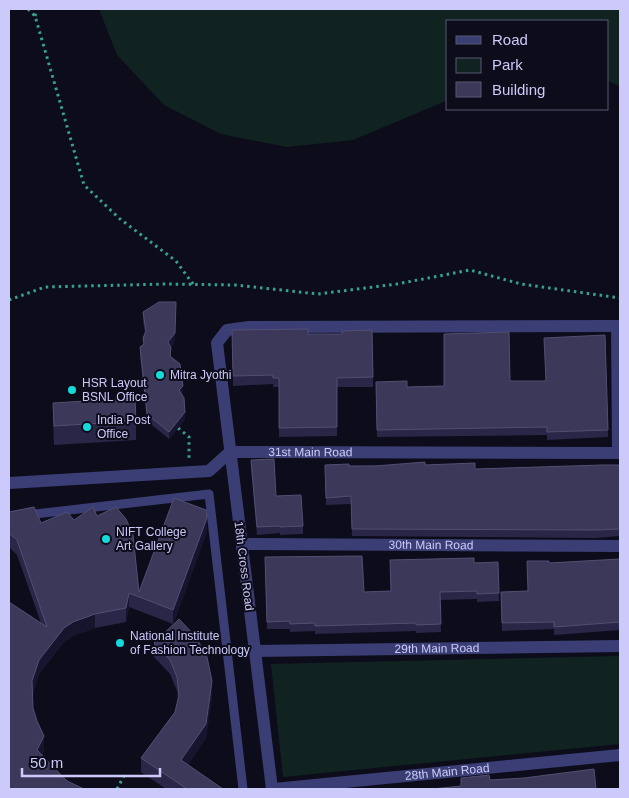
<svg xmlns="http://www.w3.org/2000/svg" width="629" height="798" font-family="Arial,sans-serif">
  <rect width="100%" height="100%" fill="#0d0c1a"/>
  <path fill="#102321" d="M 99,9 L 620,9 L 620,86 L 608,81 L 608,21 L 448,21 L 448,100 L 353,140 L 287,147 L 221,134 L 164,105 L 117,55 Z
    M 620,656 L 620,744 L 283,777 L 271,664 Z"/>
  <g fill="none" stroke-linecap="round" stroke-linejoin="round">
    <path stroke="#37a191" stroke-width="3" stroke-dasharray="2.5 4" stroke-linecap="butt" d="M 28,9 L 35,16 L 84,185 L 120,219 L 176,261 L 193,284
      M 35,16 L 37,9
      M 9,300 L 45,287 L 167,284 L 235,285 L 318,294 L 397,284 L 470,270 L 521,284 L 620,298
      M 178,428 L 189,437 L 189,458
      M 117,789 L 126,772"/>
    <path stroke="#3b3e75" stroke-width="9" d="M 9,517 L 209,494 L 243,789"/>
    <g stroke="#3b3e75" stroke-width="12">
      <path d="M 617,326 L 618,453"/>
      <path id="s1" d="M 9,483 L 209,471 L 230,452 L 620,453"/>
      <path id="s2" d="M 242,544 L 620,546"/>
      <path id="s3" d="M 255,651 L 620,646"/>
      <path d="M 272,789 L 217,343 L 227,330 L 249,327 L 620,326"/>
      <path id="s4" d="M 274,789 L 620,755"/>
    </g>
  </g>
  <path fill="#2a2647" d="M 143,312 L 175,341 L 171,347 L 171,357 L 183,394 L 182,395 L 185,420 L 169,439 L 147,421 L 140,354 L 140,347 L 143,345 L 143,338 L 145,333 L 143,320 Z
    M 232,330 L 308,334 L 373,377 L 373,387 L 337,387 L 337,436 L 279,437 L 279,387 L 273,387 L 273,384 L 233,386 Z
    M 605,335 L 608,437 L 547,440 L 547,435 L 377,437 L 376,382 L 407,387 L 444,386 L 510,381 L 545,381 Z
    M 53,403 L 136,421 L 136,440 L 54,445 L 53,422 Z
    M 251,460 L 276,496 L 303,526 L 303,534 L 280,535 L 280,533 L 257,535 L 251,468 Z
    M 325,465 L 349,466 L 425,465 L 475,469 L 620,465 L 620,536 L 596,538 L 352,536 L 351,504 L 326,505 Z
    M 9,512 L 41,523 L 74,520 L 97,516 L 139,592 L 207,532 L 173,624 L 129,607 L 126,622 L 95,628 L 73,636 L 64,642 L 39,674 L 33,693 L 33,708 L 44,750 L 42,755 L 67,781 L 9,789 L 41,623 L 17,555 L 9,547 Z
    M 620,559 L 620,630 L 554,635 L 554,629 L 502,631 L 501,600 L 528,591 L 549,563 Z
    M 498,562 L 499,601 L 477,602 L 477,599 L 440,600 L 441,632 L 416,633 L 416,631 L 315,634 L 315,631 L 290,632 L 290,629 L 267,629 L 265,565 L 364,592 L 391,591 L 474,563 Z
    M 154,643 L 212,696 L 206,738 L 188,765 L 223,789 L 166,789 L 141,772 L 141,758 L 175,712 L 178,700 L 177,691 L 170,674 L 154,657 Z"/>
  <path fill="#17142d" d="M 176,302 L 175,341 L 168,350 L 168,342 Z
    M 183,386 L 183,394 L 179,397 L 179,390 Z
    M 185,412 L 185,420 L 169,439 L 169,432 Z
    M 207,518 L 207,532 L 173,624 L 173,610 Z
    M 129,593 L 129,607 L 126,622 L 126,608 Z
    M 95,614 L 95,628 L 73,636 L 64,642 L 39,674 L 32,695 L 32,681 L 39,660 L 64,628 L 73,622 Z
    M 212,681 L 212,696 L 206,738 L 181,775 L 181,760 Z
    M 44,736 L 44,750 L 37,764 L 37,750 Z"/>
  <path fill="#3b385a" stroke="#524f73" d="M 159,302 L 176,302 L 175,333 L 168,342 L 171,348 L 170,356 L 180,364 L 183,386 L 179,390 L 184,398 L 185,412 L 169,432 L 147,414 L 140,347 L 144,344 L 143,338 L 146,331 L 143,312 Z
    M 308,329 L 308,334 L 342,334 L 342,331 L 372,330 L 373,377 L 337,378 L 337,427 L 279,428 L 279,378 L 273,378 L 273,375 L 233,376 L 232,330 Z
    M 509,332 L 510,381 L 546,381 L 544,338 L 605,335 L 608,430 L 547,432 L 547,427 L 377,430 L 376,382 L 407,381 L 407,387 L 444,386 L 444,334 Z
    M 135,398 L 136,421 L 54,426 L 53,403 Z
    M 274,459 L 276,496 L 301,495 L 303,526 L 280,527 L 280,526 L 257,527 L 251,460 Z
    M 425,462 L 425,465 L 475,463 L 475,469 L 602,465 L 620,465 L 620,529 L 596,530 L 352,529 L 351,496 L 326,498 L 325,465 L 349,464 L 349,466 L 375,466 Z
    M 174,498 L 206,510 L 207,518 L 173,610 L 129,593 L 126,608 L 95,614 L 73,622 L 64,628 L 39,660 L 32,681 L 33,708 L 37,721 L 44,736 L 37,750 L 67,781 L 84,789 L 9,789 L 9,602 L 47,627 L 17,540 L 9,533 L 9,512 L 34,507 L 41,523 L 67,512 L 74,520 L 93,507 L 97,516 L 116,507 L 126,519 L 133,535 L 139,592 Z
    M 362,556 L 364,592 L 391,591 L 390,560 L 474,558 L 474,563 L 498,562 L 499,593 L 477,594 L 477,591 L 440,592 L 441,624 L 416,625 L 416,623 L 315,626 L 315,623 L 290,624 L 290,621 L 267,622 L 265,557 Z
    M 620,559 L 620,622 L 554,627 L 554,622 L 502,623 L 501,592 L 528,591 L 527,561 L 549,561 L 549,563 Z
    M 179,619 L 196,637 L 207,657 L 212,681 L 206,724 L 181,760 L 223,789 L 187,789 L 141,758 L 175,712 L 179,695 L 177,677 L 170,660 L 154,643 Z
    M 594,769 L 596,789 L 432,789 L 461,786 L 461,778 L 489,775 L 490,780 L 524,778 Z"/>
  <g fill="#15dadc" stroke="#0d0c1a" stroke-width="2">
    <circle cx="160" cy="375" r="5"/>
    <circle cx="72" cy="390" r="5"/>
    <circle cx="87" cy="427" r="5"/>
    <circle cx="106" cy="539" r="5"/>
    <circle cx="120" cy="643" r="5"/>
  </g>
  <g text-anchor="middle" stroke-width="4" stroke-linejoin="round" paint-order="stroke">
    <g font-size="12" fill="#cbcafa" stroke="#0d0c1a" text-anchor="start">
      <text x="170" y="379">Mitra Jyothi</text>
      <text x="82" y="387">HSR Layout<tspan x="82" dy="14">BSNL Office</tspan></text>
      <text x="97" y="424">India Post<tspan x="97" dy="14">Office</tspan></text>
      <text x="116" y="536">NIFT College<tspan x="116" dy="14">Art Gallery</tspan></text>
      <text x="130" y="640">National Institute<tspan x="130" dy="14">of Fashion Technology</tspan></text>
    </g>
    <g font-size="12" fill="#cbcafa" stroke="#0d0c1a">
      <text dy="4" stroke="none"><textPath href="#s1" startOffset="309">31st Main Road</textPath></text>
      <text dy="4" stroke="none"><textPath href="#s2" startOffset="189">30th Main Road</textPath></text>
      <text transform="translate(244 566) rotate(83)" y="4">18th Cross Road</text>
      <text dy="4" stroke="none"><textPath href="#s3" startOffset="182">29th Main Road</textPath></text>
      <text dy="4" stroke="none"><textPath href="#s4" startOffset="174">28th Main Road</textPath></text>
    </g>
  </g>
  <rect width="629" height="798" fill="none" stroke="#cbcafa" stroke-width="20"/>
  <rect x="446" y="20" width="162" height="90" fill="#0d0c1a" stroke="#595874"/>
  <rect x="456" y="36" width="25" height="8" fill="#3b3e75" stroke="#595874"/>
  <text x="492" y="45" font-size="15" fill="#cbcafa">Road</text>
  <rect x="456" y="58" width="25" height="15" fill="#102321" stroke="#595874"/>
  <text x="492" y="70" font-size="15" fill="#cbcafa">Park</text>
  <rect x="456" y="82" width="25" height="15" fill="#3b385a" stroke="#595874"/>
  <text x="492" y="95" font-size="15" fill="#cbcafa">Building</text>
  <path d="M22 768v8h138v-8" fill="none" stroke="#cbcafa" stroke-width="2.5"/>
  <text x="30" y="768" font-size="15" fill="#cbcafa" stroke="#0d0c1a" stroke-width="4" paint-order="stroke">50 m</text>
</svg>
